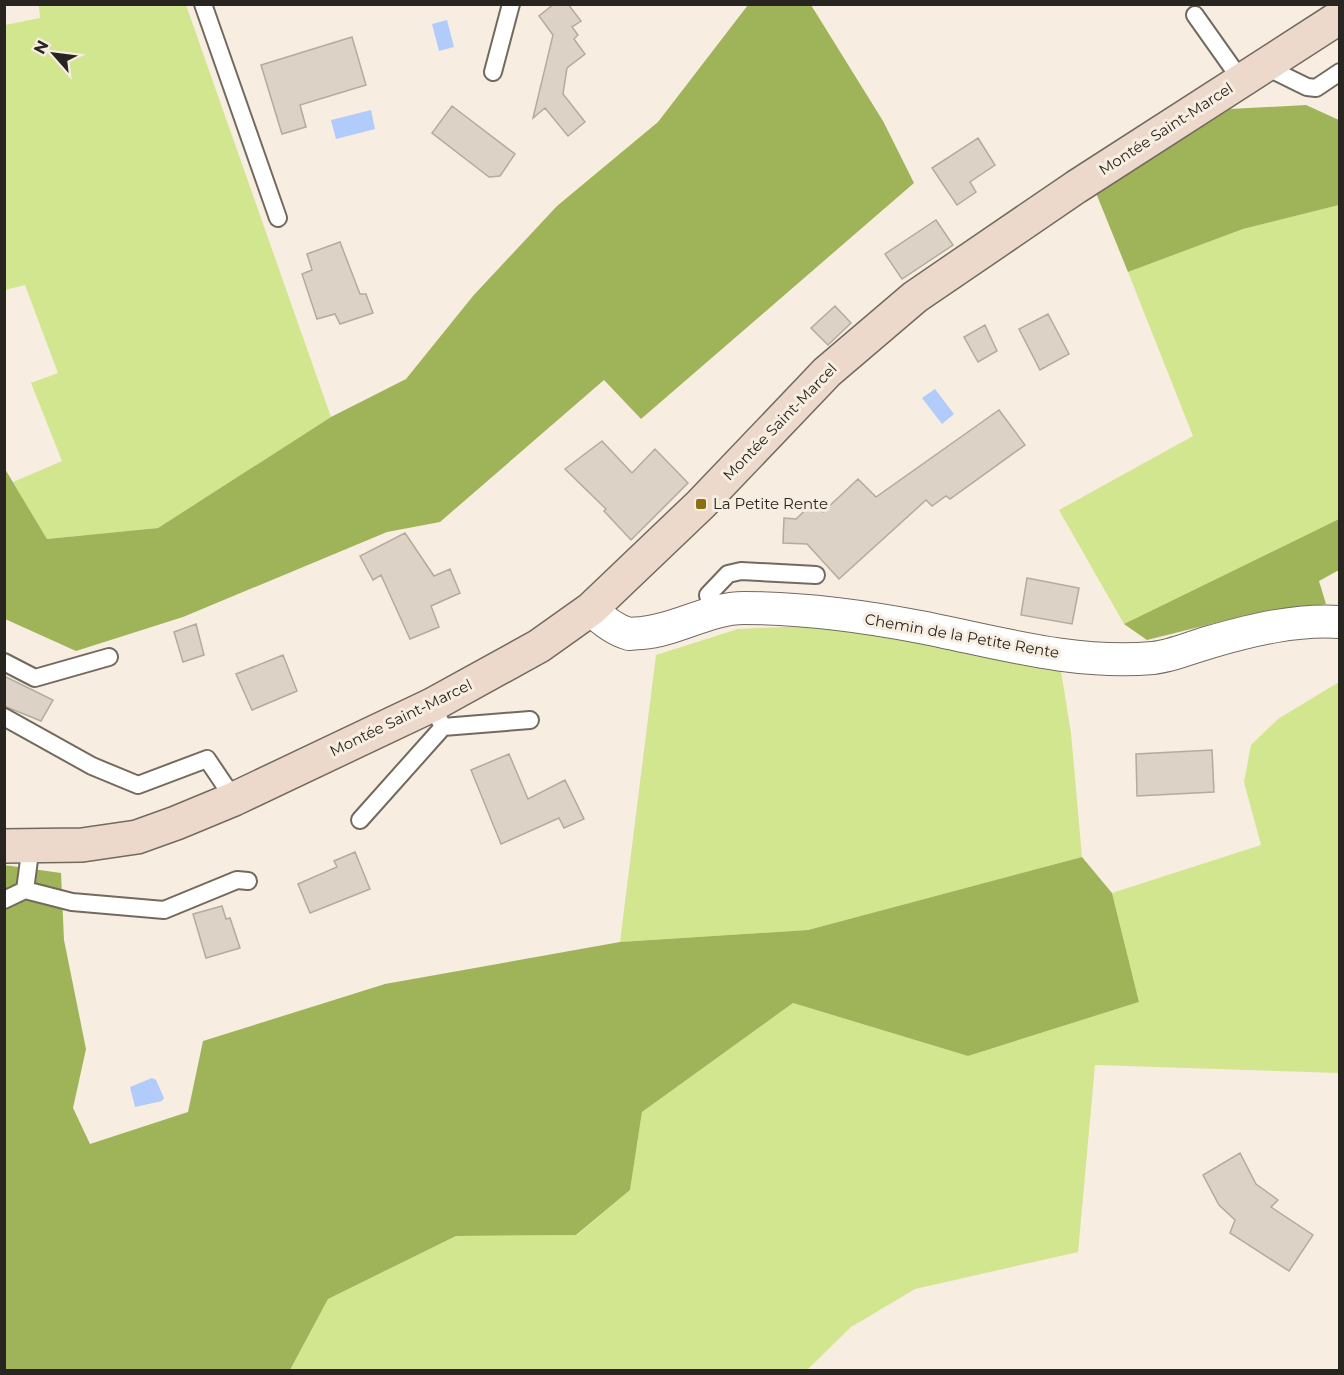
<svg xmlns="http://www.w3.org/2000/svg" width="1344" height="1375" font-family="Montserrat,sans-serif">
  <rect width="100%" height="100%" fill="#f7ede0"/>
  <path fill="#d2e690" d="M 39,5 L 186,5 L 331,417 L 158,528 L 47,539 L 13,482 L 62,461 L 31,383 L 58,373 L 25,285 L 5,290 L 5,25 L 40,18 Z
    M 1339,205 L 1339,519 L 1124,624 L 1059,510 L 1193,436 L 1128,272 L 1243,229 Z
    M 829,625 L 1061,671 L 1071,733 L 1082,857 L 808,930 L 620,942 L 656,655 L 738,629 Z
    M 1339,682 L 1339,1073 L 1095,1065 L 1078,1252 L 915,1289 L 851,1327 L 807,1370 L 290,1370 L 328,1299 L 456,1236 L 577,1235 L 630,1190 L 642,1112 L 793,1003 L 968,1056 L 1139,1002 L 1112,893 L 1261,845 L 1244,782 L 1251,745 L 1278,719 Z"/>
  <path fill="#9fb458" d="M 748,5 L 811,5 L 883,121 L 914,183 L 641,419 L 604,380 L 440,522 L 387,532 L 183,617 L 76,651 L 5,619 L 5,469 L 47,539 L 158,528 L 331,417 L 406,379 L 473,296 L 557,206 L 658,122 Z
    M 1306,105 L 1339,120 L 1339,205 L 1243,229 L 1128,272 L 1096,193 L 1230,109 Z
    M 1339,519 L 1339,570 L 1319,581 L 1326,604 L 1243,616 L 1147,640 L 1124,624 Z
    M 1082,857 L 1112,893 L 1139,1002 L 968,1056 L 793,1003 L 642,1112 L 630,1190 L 576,1235 L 456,1236 L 328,1299 L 290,1370 L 5,1370 L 4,865 L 61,873 L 64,940 L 86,1049 L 73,1108 L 90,1144 L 188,1112 L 203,1041 L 385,984 L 620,942 L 808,930 Z"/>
  <path fill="#b1ccfb" d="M 447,20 L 454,47 L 439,51 L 432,24 Z
    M 371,110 L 375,129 L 336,139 L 331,120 Z
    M 935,389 L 954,414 L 942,424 L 922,398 Z
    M 152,1078 L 156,1080 L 164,1098 L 162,1101 L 135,1107 L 130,1087 Z"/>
  <path fill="#dcd2c5" stroke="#b4ab9e" stroke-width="1.5" d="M 554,4 L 568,4 L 581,21 L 572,27 L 578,35 L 574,39 L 585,54 L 567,68 L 563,94 L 585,122 L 568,136 L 545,108 L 533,118 L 553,35 L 539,16 Z
    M 352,37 L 366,85 L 300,105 L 306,127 L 282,134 L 261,65 Z
    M 452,106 L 515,154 L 500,176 L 489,177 L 432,133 Z
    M 978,138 L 995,165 L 970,182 L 976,192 L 957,205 L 932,168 Z
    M 936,220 L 953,245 L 902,279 L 885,254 Z
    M 340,242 L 360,294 L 366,294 L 373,313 L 340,324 L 335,314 L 317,319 L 302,274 L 312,270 L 307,254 Z
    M 835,306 L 851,323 L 828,345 L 811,328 Z
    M 1048,314 L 1069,354 L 1040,370 L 1019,329 Z
    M 985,325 L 997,351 L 978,362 L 964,337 Z
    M 999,410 L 1025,445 L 950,499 L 946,496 L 932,506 L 926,500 L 839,579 L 807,544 L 783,543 L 784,518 L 796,519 L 814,502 L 823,512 L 858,479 L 876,497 Z
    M 602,441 L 632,473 L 655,449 L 688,483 L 631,540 L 604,511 L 606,509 L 565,469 Z
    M 405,533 L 434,576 L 450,569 L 460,593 L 431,606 L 439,627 L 410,639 L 381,575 L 373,580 L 360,556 Z
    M 1027,578 L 1079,588 L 1072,624 L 1021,615 Z
    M 196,624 L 204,655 L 183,662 L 174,632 Z
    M 283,655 L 297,691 L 252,710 L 236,674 Z
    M 4,676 L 53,700 L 41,721 L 4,706 Z
    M 1212,750 L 1214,792 L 1137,796 L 1136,754 Z
    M 509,754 L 528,799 L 565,780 L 584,819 L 564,828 L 559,818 L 501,844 L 471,770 Z
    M 355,852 L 370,889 L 310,913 L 298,884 L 337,867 L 334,861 Z
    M 222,906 L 226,919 L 230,918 L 240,948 L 206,958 L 193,914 Z
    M 1240,1153 L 1256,1184 L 1278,1200 L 1271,1207 L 1313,1235 L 1289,1271 L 1230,1233 L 1235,1220 L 1219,1205 L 1203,1175 Z"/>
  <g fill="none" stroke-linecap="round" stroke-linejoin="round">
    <defs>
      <path id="service" d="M 203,4 L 278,218
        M 1195,15 L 1241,80
        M 1264,66 L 1307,87 L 1316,88 L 1340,72
        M 493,72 L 511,4
        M 712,613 L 708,595 L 728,574 L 741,571 L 816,575
        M 4,662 L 35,678 L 109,657
        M 4,717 L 92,766 L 138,785 L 207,759 L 234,799
        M 443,727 L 530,720
        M 360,820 L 443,727 L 432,705
        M 31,845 L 25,890 L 72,902 L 164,910 L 237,880 L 248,881
        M 4,900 L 25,890"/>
      <path id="minor" d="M 591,609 C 601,619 615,630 629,634 C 633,634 639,633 642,633 C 677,630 709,608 744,608 C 803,608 862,616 920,627 C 997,642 1073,665 1153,658 C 1172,656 1192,647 1210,642 C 1252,630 1296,619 1340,622"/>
      <path id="secondary" d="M 4,846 L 82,845 L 137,837 L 176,823 L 234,799 L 432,705 L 539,646 L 591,609 L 701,504 L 827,372 L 915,297 L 1076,187 L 1340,17"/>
    </defs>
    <use href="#service" stroke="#736a5e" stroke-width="20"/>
    <use href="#minor" stroke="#736a5e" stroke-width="34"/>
    <use href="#secondary" stroke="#736a5e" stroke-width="36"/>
    <use href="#service" stroke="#fff" stroke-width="16"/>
    <use href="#minor" stroke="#fff" stroke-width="32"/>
    <use href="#secondary" stroke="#ecd9cc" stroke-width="33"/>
  </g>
  <rect fill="#8b7012" stroke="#f7ede0" stroke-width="2" x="695" y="498" width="12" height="12" rx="3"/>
  <g text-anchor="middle" stroke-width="6" stroke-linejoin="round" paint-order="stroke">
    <g font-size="15" fill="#28241f" stroke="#f7ede0">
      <text transform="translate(1166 129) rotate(-33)" y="5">Montée Saint-Marcel</text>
      <text transform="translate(780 422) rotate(-46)" y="5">Montée Saint-Marcel</text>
      <text transform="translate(962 636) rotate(10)" y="5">Chemin de la Petite Rente</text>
      <text transform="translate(401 718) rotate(-26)" y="5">Montée Saint-Marcel</text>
    </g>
    <g font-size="15" fill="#28241f" stroke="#f7ede0" text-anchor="start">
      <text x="713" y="509">La Petite Rente</text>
    </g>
  </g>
  <rect width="1344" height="1375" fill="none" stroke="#28241f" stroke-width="12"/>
  <g transform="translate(54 54) rotate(298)" stroke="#f7ede0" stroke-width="4.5" paint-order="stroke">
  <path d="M0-4.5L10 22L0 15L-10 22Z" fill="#28241f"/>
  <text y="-9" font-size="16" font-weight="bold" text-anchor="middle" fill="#28241f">N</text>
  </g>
</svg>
